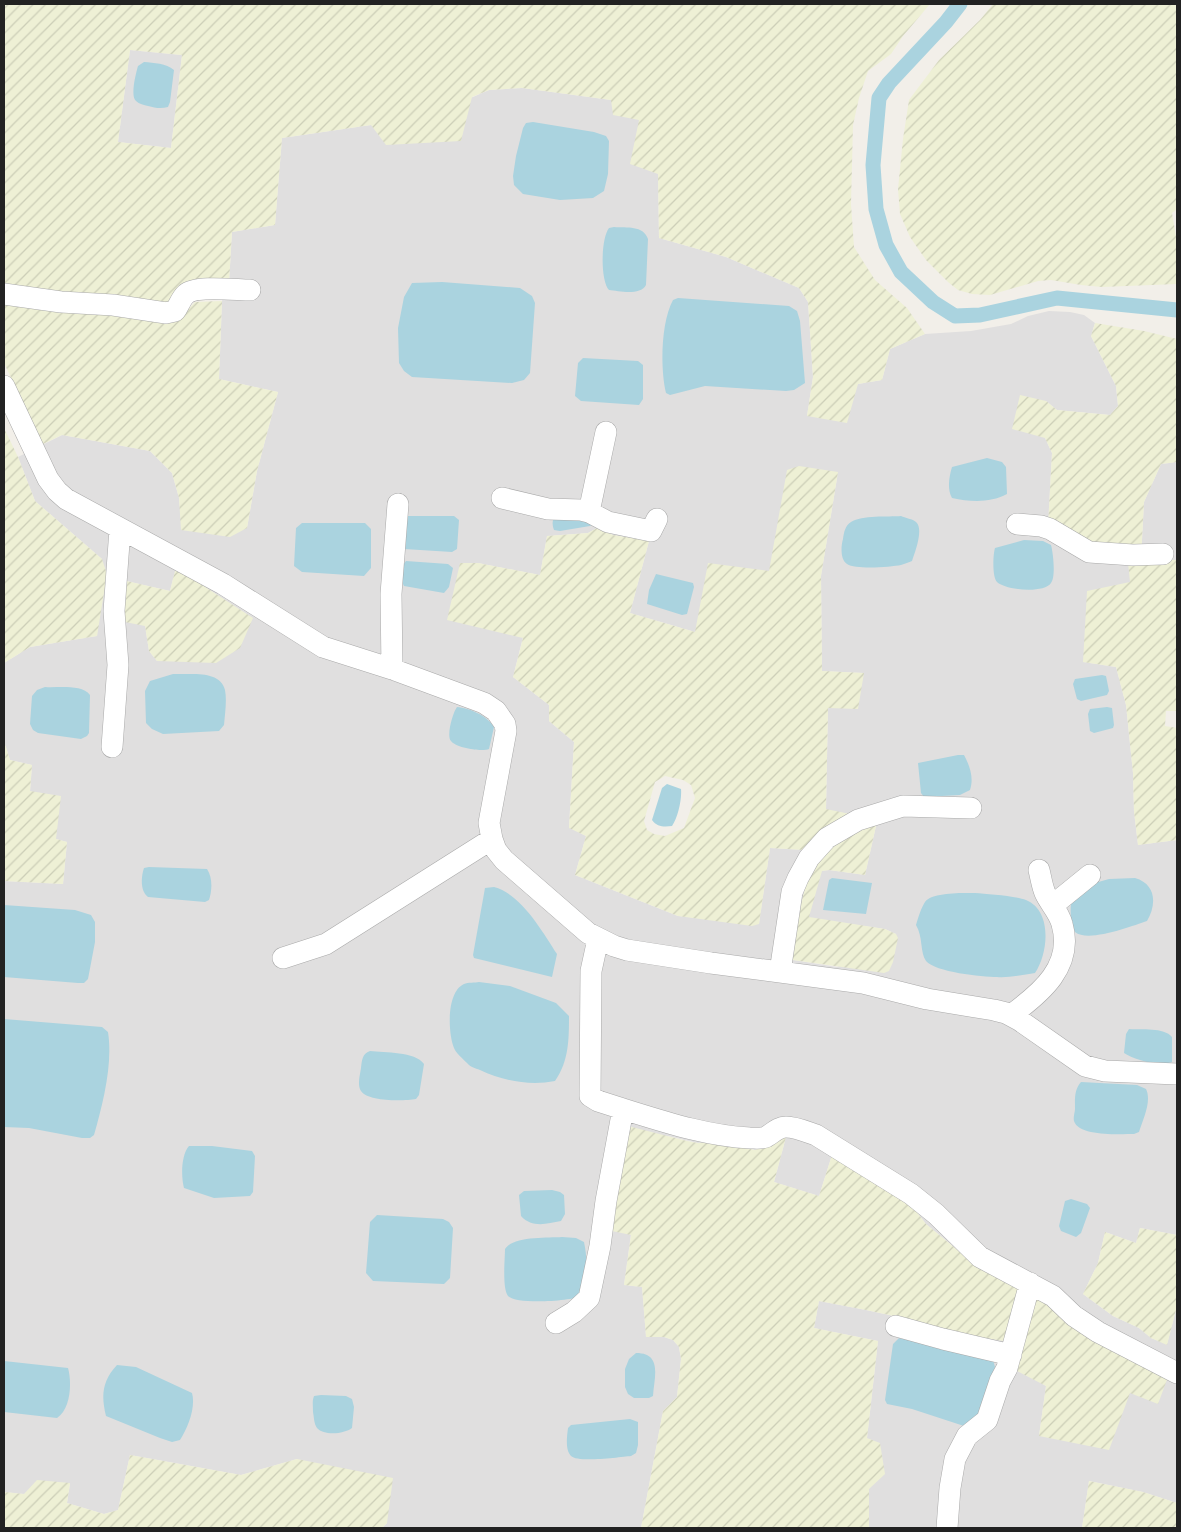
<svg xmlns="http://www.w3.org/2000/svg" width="1181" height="1532" font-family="Manrope,sans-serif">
  <defs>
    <pattern id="farmland-furrows" width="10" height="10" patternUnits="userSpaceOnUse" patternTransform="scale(1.25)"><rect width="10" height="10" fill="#eef0d5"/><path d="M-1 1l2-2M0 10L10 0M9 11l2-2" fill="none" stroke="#ccceb7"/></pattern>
  </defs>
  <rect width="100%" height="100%" fill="#f2efe9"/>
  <path fill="#e0dfdf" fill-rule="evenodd" d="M 130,50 L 182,55 L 171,148 L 118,142 Z
    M 522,88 L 611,100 L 639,120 L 658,174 L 659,238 L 726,257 L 799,288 L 808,302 L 813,377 L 807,416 L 858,384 L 882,380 L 890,349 L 925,334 L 971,331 L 1011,324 L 1028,316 L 1049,311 L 1070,312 L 1084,315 L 1095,323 L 1091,336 L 1116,386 L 1118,406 L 1110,415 L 1057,410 L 1046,401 L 1045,438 L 1052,453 L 1048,526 L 1127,552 L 1131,582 L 1083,662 L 1116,667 L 1126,705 L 1133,773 L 1134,812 L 1138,845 L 1177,840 L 1177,1235 L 1140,1228 L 1136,1243 L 1105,1232 L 1098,1263 L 1083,1294 L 1113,1316 L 1139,1328 L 1151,1338 L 1167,1344 L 1177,1306 L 1177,1503 L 1143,1492 L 1089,1481 L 1082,1528 L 869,1528 L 867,1438 L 878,1341 L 814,1328 L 819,1301 L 866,1310 L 917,1321 L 967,1258 L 926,1224 L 912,1206 L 832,1155 L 819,1196 L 774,1182 L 786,1137 L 755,1150 L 714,1142 L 698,1143 L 668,1136 L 631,1234 L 624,1285 L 642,1287 L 646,1336 L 664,1337 L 673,1340 L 679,1347 L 681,1359 L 677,1397 L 663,1411 L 641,1528 L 382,1528 L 387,1523 L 297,1459 L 241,1475 L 130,1455 L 118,1510 L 104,1514 L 67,1503 L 70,1484 L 24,1494 L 4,1492 L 4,881 L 63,884 L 67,842 L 56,839 L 30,791 L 32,765 L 10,760 L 4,741 L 4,663 L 30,647 L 97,636 L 102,559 L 35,501 L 18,457 L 62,435 L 150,451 L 172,473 L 179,498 L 182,530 L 247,528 L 257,471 L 278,392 L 219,379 L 222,301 L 229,283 L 232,232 L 275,225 L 282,138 L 371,125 L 473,97 L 489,90 ZM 838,472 L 821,576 L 822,671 L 863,673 L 828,708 L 826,810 L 849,814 L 805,850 L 770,848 L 759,924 L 678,916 L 575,875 L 586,836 L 569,827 L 574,742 L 549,721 L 549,705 L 513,677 L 523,637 L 478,563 L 540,575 L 547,536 L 588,533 L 597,528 L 613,535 L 649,541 L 630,613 L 695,632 L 769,571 ZM 175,571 L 157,661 L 149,651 L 145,626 L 122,580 L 170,591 ZM 874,823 L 876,826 L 865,875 L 829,870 L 821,871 L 808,918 L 885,929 L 896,934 L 837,967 L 793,960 L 791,958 L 823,855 ZM 1168,1378 L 1130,1393 L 1039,1436 L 1046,1386 L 1035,1379 Z
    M 1177,462 L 1177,618 L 1175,617 L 1141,559 L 1144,502 L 1161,464 Z"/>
  <path fill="url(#farmland-furrows)" fill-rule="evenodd" d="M 4,4 L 930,4 L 903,36 L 891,54 L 868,71 L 859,98 L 853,125 L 851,204 L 854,247 L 875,280 L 907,308 L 925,334 L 890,349 L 882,380 L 858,384 L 847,423 L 807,416 L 813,377 L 808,302 L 799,288 L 726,257 L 659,238 L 658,174 L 630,164 L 639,120 L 613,115 L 611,100 L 522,88 L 489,90 L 472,97 L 461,141 L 386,145 L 371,125 L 282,138 L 275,225 L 232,232 L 229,283 L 173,307 L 4,288 ZM 130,50 L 182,55 L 171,148 L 118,142 Z
    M 993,4 L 1177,4 L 1177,209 L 1172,213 L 1177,242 L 1177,284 L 1102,287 L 1081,285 L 1051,280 L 1038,281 L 990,295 L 972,294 L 958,290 L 948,282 L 926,260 L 910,237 L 900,214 L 898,189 L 903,139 L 909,100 L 939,60 L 980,20 Z
    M 4,299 L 181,317 L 195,302 L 222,301 L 219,379 L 278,392 L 257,471 L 247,528 L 230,537 L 181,530 L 179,498 L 172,473 L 150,451 L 62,435 L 43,444 L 4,363 Z
    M 1095,323 L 1144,331 L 1177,339 L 1177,462 L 1161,464 L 1144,502 L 1141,558 L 1176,560 L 1177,711 L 1166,711 L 1165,726 L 1177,728 L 1177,840 L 1138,845 L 1134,812 L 1133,773 L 1126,705 L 1116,667 L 1083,662 L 1087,591 L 1130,582 L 1127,553 L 1102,552 L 1048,526 L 1052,453 L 1045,438 L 1012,429 L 1020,395 L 1046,401 L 1057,410 L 1110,415 L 1118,406 L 1116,386 L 1091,336 Z
    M 4,428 L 18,457 L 35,501 L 102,559 L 107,574 L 97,636 L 30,647 L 4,663 Z
    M 799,466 L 838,472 L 821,576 L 822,671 L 864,673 L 858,709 L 828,708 L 826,809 L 850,814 L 805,850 L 770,848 L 759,924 L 752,926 L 678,916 L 575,875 L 586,836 L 569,828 L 574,742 L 549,721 L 549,705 L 513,677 L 523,638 L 447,620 L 460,563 L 478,563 L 540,575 L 547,536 L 588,533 L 597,528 L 613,535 L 649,541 L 630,613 L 695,632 L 708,563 L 769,571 L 787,470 ZM 665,776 L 683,780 L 691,785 L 695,798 L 684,828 L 665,836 L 654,834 L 647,830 L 644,821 L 655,782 Z
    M 179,570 L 253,618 L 240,648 L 216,663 L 157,661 L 149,651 L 145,626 L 120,621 L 122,580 L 170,591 L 175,571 Z
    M 4,741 L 10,760 L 32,765 L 30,791 L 61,796 L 56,839 L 67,842 L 63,884 L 4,881 Z
    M 874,823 L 876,826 L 865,875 L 829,870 L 822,871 L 809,917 L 885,929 L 896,934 L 898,938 L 893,962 L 889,971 L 884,973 L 793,960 L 791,958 L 794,931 L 808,877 L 823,855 L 838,843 Z
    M 624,1125 L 687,1141 L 698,1143 L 714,1142 L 755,1150 L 786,1137 L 774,1182 L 819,1196 L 832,1155 L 912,1206 L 926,1224 L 967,1258 L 1020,1289 L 1004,1341 L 953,1333 L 917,1321 L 866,1310 L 819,1301 L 814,1328 L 878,1341 L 867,1438 L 880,1443 L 885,1474 L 869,1489 L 869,1528 L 641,1528 L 663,1411 L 677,1397 L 681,1359 L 679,1347 L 673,1340 L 664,1337 L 646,1337 L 642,1287 L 624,1285 L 631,1235 L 607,1230 Z
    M 1140,1228 L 1177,1235 L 1177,1306 L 1167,1345 L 1151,1338 L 1139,1328 L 1113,1316 L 1083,1294 L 1098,1263 L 1105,1232 L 1136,1243 Z
    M 1033,1292 L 1168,1377 L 1158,1404 L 1130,1393 L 1109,1450 L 1039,1436 L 1046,1386 L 1013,1369 Z
    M 130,1455 L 241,1475 L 297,1459 L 393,1478 L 387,1523 L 382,1528 L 4,1528 L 4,1492 L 24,1494 L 37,1480 L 70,1483 L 67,1503 L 104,1514 L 118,1510 Z
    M 1089,1481 L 1143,1492 L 1177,1503 L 1177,1528 L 1082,1528 Z"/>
  <path fill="#aad3df" d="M 144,62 C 154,63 166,63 174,70 L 170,102 L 168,107 C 161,109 155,108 148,106 C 144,105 139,104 136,101 C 130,96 136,73 138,66 Z
    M 533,122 L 594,132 L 606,136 L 609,141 L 608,174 L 604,191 L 593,198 L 560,200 L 523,194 L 514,185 L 513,176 L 516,156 L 523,128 L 526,123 Z
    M 614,227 C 627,228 643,225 648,239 L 646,285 C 640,296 619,291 609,290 C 600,280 601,238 609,228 Z
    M 442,282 L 520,288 L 532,296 L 535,303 L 530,373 L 524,380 L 512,383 L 412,377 L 404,371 L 399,363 L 398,328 L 404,297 L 412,283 Z
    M 678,298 L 789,306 L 797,311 L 800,321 L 805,383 L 794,390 L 786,391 L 705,386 L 670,395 L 666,393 C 660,368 661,322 673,300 Z
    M 583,358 L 638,361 L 643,365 L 643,399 L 639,405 L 581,401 L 575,396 L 578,363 Z
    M 987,458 L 1002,462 L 1006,467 L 1007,494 C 990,503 971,502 952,498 C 947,489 949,477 952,467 Z
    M 559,513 L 593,524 L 590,526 L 560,531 L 554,530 C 551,523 553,516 559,513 Z
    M 405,516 L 454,516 L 459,520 L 457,549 L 452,552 L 404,549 Z
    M 901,516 C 905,518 913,519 916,522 C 924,529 915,552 912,561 C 909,562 905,564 901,565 C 891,567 856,570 847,564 C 840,559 841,546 843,539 C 844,532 845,526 851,522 C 862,515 888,517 901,516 Z
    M 302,523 L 365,523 L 371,529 L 371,568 L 364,576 L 302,572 L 294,566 L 296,528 Z
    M 1024,540 L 1043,541 L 1051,545 C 1053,552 1056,577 1051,583 C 1044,594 1005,590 997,582 C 992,577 993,554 995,548 Z
    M 406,561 L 448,564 L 453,568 L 449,587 L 444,593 L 404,586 C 400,579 400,567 406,561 Z
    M 656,574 L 693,583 L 694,587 L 687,614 L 682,615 L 647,604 L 649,590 Z
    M 173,674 C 188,675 220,669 225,690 C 227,700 225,714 224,725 L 219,731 L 163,734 L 152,729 L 146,723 L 145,691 L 150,681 Z
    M 1102,675 L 1106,676 L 1109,691 L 1107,695 L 1081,701 L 1077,699 L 1073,684 L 1075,679 Z
    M 45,687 C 58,688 82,684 90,695 L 89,733 L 87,736 L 81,739 L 38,733 L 33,730 L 30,724 L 32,696 L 37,690 Z
    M 457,707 C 469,708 488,716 494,727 L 489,749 C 482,752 456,748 451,741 C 446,736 453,712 457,707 Z
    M 1107,707 L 1112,708 L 1114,725 L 1113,728 L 1094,733 L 1090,731 L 1088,714 L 1090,709 Z
    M 958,755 L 964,755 C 970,766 974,778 970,790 L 960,795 L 924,797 L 921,793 L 918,763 Z
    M 667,784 L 681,789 C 682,799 678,818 672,826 C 664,827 657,827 652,820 L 662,788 Z
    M 149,867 L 207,869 C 213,878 212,891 209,900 L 205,902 L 148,897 C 140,891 141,877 144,868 Z
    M 832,878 L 872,883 L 866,914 L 823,910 L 829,880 Z
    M 1135,878 C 1156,884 1157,904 1147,921 C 1132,926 1088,943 1075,932 C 1071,929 1071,923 1071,918 C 1070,905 1071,899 1077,888 L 1109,879 Z
    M 494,887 C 521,894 542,931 557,954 L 552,977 L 474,958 L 473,955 L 485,888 Z
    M 975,893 C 987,894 1016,896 1026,900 C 1053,911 1048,954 1035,973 C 1024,975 1007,978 997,977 C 982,977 935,972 926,961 C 920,953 923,936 916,925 C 918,918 921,908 925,902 C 932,892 963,893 975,893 Z
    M 4,905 L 75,910 L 91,915 L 95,922 L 95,942 L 88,979 L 84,983 L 78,983 L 4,977 Z
    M 479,982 L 510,986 L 556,1003 L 569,1016 C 569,1039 569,1061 555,1081 C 530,1086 503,1081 480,1070 C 475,1068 470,1067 467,1063 C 463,1059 456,1053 454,1048 C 448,1034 446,992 464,984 C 468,982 475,983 479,982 Z
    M 4,1019 L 102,1027 L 108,1032 C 113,1064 103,1103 94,1135 L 90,1138 L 82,1138 L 29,1128 L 4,1127 Z
    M 1129,1029 C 1141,1030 1164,1027 1172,1037 L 1172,1062 C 1159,1067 1135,1060 1124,1053 L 1126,1034 Z
    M 370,1051 C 385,1053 415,1051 424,1064 L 419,1095 L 416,1099 C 404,1101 368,1102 361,1091 C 357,1085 360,1075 361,1068 C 362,1060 362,1054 370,1051 Z
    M 1081,1082 L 1137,1085 L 1146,1089 C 1152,1101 1143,1119 1139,1132 L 1134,1134 C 1121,1134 1079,1137 1074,1121 C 1073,1117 1075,1112 1075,1109 C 1075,1099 1074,1090 1081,1082 Z
    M 189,1146 L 212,1146 L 252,1151 L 255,1156 L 253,1192 L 250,1196 L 214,1198 L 184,1188 C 181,1177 181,1155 189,1146 Z
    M 552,1190 L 560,1192 L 564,1195 L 565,1214 L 561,1221 C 546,1224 532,1228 521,1216 L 519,1195 L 524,1191 Z
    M 1071,1199 L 1087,1204 L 1090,1208 L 1081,1233 L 1076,1237 L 1061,1231 L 1059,1226 L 1065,1201 Z
    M 377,1215 L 443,1219 L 449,1222 L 453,1228 L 450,1278 L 444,1284 L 373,1281 L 366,1273 L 370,1222 Z
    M 562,1237 L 576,1238 L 584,1242 C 588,1260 587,1278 582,1296 C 571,1301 517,1305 508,1296 C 502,1288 505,1259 505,1249 C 513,1236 547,1238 562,1237 Z
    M 899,1338 L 993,1360 L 995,1367 L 977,1424 L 964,1426 L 912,1409 L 887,1404 L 885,1400 L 893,1344 Z
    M 636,1353 C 663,1353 654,1378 653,1396 L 649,1398 L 634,1398 L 628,1394 L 625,1387 L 625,1369 L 629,1359 Z
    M 4,1361 L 68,1368 C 72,1382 71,1409 57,1418 L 4,1412 Z
    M 117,1365 L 136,1367 L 192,1393 C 196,1407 188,1428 180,1440 L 172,1442 L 160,1438 L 106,1416 C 101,1396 102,1381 117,1365 Z
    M 321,1395 L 346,1396 L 352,1399 L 354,1407 L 352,1428 C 344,1434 324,1436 317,1428 C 314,1424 314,1417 313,1412 C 313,1406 312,1401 314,1396 Z
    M 630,1419 L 638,1422 L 638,1445 L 636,1453 L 631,1456 C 620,1457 578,1463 571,1456 C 565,1450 567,1436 568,1428 L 571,1425 Z"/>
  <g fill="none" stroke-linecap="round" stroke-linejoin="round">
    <path stroke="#aad3df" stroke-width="15" d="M 960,4 L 946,22 L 889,83 L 879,98 L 873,165 L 876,209 L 886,245 L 901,272 L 933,302 L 955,316 L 980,315 L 1057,298 L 1177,310"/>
    <defs>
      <path id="minor" d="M 4,294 L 61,302 L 113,305 L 166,313 L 175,311 C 179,306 181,298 186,294 C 196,285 236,290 250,290
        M 4,386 L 48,479 L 57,491 L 66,499 L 223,584 L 323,647 L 392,669 L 484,703 L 496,711 L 505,724 L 506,731 L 489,823 L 492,839 L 496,850 L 504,860 L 588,933 L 614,946 L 627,950 L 711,963 L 863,983 L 927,999 L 994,1010 L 1006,1013 L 1019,1020 L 1085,1066 L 1105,1071 L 1177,1074
        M 502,498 L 548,509 L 581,510 L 589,512 L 608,522 L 651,531 L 657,519
        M 589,512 L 606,432
        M 1017,524 L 1041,526 L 1050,529 L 1089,552 L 1133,555 L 1163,554
        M 392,669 L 391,594 L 398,504
        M 112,747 L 118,665 L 114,611 L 120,529
        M 1053,905 L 1090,875
        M 598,939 L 591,971 L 590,1096 L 598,1101 L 623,1109
        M 283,958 L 326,944 L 492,839
        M 780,972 L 792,892 L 798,878 L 809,858 L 827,838 L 858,820 L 903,806 L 971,808
        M 1011,1015 C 1041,993 1074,966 1062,924 C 1059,912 1050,904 1045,893 C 1042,886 1041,878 1039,870
        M 556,1323 L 574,1312 L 589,1298 L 600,1246 L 606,1201 L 623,1109 C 665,1122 707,1136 750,1138 C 755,1138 762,1139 766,1137 C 773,1133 778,1127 786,1127 C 796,1127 807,1132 816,1135 L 911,1194 L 936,1214 L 980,1257 L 1053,1296 L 1074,1316 L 1098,1332 L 1177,1373
        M 896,1326 L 943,1339 L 1011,1355
        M 947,1528 L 950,1488 L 955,1459 L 967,1436 L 987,1420 L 1000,1381 L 1007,1368 L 1030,1283"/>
    </defs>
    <use href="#minor" stroke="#a9a9a9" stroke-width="22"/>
    <use href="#minor" stroke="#fff" stroke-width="21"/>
  </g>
  <rect width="1181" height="1532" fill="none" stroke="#222222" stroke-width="10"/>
</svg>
